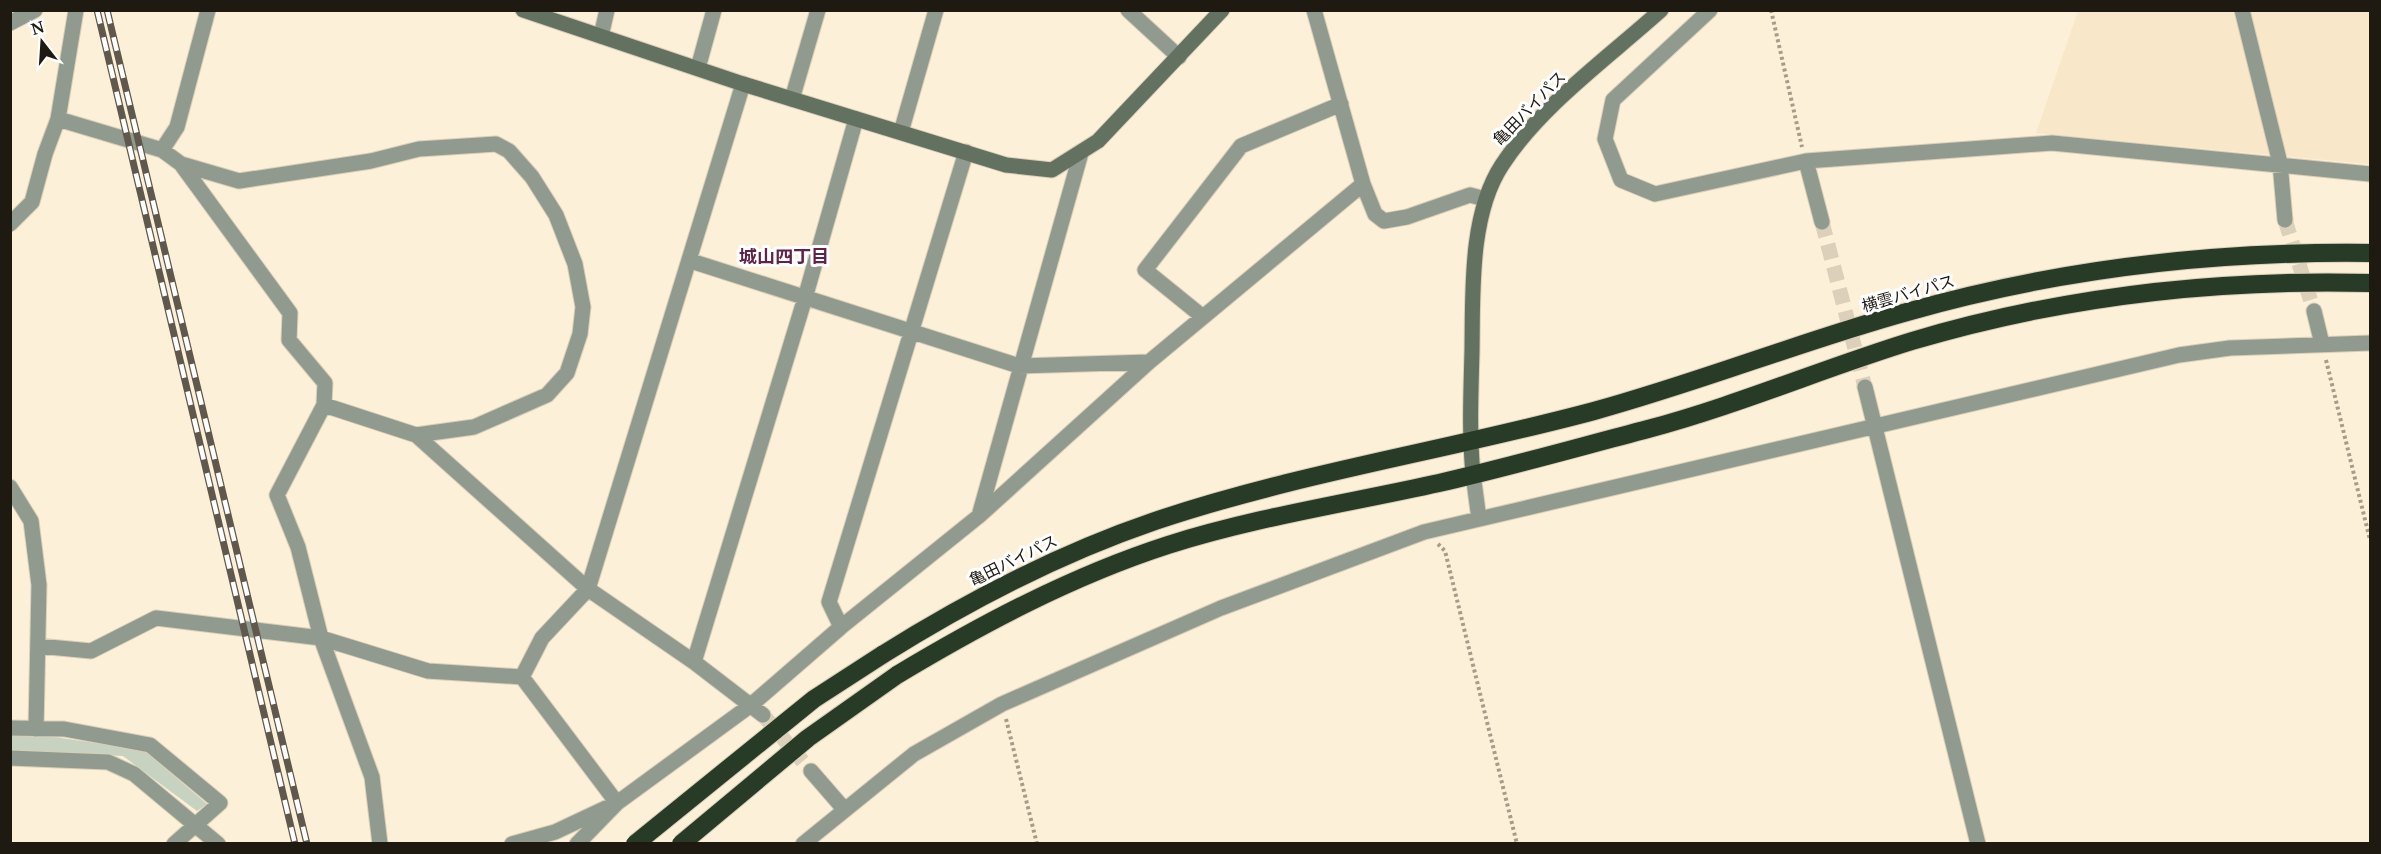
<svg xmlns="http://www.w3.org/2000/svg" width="2381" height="854" font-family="'Noto Serif','Noto Sans JP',serif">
  <rect width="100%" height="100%" fill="#fdf0d8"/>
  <path fill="#f8e7c8" d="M 2078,11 L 2370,11 L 2370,164 L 2036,133 Z"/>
  <path fill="#c8d2c0" d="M 11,735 L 47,736 L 144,750 L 207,804 L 197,811 L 123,756 L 11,751 Z"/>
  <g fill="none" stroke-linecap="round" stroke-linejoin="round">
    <path stroke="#dcd0ba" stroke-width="15" stroke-dasharray="15 8" stroke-linecap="butt" d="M 2285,220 L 2314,311
      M 1822,222 L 1865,387
      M 763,715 L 811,771"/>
    <defs>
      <path id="street" d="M 1128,10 L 1179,57
        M 1314,10 L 1363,184 L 1375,214 L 1384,221 L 1407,217 L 1470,195 L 1485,199
        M 1710,10 L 1613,100 L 1605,139 L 1621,180 L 1655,194 L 1806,161 L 2052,143 L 2370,174
        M 2242,10 L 2280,163 L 2285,220
        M 10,23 L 35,10
        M 601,36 L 607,10
        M 698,68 L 714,10
        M 792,99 L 818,10
        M 58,119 L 162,150 L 181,164 L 239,181 L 371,161 L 419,149 L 496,144 L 509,151 L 532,177 L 556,215 L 575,264 L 583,307 L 580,334 L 567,373 L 547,395 L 474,427 L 416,435 L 324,405
        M 901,132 L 936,10
        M 162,150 L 177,127 L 208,10
        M 1806,161 L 1822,222
        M 181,164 L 290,313 L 289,340 L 325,383 L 324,405 L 277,495 L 298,547 L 321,638 L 372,777 L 380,844
        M 10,224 L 32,202 L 45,154 L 58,119 L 76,10
        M 691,261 L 1019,366 L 1149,362
        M 2314,311 L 2322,344
        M 1203,317 L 1145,270 L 1241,146 L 1341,104
        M 1865,387 L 1978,844
        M 416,435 L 588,589 L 694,662 L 763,715
        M 1473,474 L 1479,519
        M 10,487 L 31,521 L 39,585 L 36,729
        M 979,516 L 1081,153
        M 841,627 L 829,602 L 966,152
        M 38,646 L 91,651 L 156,618 L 321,638 L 428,671 L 522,677 L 617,803
        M 694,662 L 805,298 L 856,119
        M 522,677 L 542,638 L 588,589 L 743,84
        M 10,728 L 64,729 L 150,745 L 220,803 L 174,844
        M 10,758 L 108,762 L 134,774 L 218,844
        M 811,771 L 844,809
        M 512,844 L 555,832 L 606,808
        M 577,844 L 617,803 L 751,705 L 841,627 L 979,516 L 1149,362 L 1363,184
        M 803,844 L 914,754 L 1002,704 L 1221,608 L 1424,532 L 2179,355 L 2230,348 L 2370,343"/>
      <path id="secondary" d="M 523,10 L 743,84 L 1006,165 L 1052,170 L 1098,141 L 1222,10
        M 1473,474 C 1469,433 1471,392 1472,351 C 1473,294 1469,215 1502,165 C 1540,106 1609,57 1661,10"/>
      <path id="highway" d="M 882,655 C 968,601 1058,554 1155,521 C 1298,473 1449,450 1594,411 C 1700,382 1802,341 1907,312 C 2058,269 2214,251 2370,253
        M 897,675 C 982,624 1072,576 1168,545 C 1256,517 1349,503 1439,483 C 1509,467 1579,447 1648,429 C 1738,405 1824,368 1912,341 C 2060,297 2217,279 2370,283"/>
    </defs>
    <use href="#street" stroke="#d9ceb8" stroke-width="17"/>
    <use href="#secondary" stroke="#d9ceb8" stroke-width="17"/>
    <use href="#highway" stroke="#d9ceb8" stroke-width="20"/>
    <path stroke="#a69c8a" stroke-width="4" stroke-dasharray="3 3" stroke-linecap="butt" d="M 1771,10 L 1802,147
      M 2326,360 L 2370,540
      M 1438,544 L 1445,551 L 1517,844
      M 1006,719 L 1037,844"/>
    <use href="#street" stroke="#909a8f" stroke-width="15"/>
    <use href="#secondary" stroke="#637161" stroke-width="15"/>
    <use href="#highway" stroke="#283b27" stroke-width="18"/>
    <defs>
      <path id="rail" d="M 97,10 L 295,844
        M 107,10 L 307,844"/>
    </defs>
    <use href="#rail" stroke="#60584c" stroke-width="7"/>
    <use href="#rail" stroke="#fff" stroke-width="4.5" stroke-dasharray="14" stroke-linecap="butt"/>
    <defs>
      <path id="highway-bridge" d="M 635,844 L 814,699 L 882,655
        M 681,844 L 808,738 L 897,675"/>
    </defs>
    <use href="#highway-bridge" stroke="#d9ceb8" stroke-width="20" stroke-linecap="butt"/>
    <use href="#highway-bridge" stroke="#283b27" stroke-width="18"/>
  </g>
  <g text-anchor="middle" stroke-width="6" stroke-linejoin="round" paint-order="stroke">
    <g font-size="16" fill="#1e1911" stroke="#fff">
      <text transform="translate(1529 108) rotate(-46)" y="6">亀田バイパス</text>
      <text transform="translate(1908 293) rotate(-16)" y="6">横雲バイパス</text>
      <text transform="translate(1013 560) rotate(-26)" y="6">亀田バイパス</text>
    </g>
    <g font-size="18" font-weight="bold" fill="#602246" stroke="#fff">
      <text x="784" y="263">城山四丁目</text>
    </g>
  </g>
  <rect width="2381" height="854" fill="none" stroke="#1e1911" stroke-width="24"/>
  <g transform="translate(42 42) rotate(343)" stroke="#ffffff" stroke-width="4.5" paint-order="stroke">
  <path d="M0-4.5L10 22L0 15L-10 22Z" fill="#1e1911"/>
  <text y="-9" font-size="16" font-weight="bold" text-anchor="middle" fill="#1e1911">N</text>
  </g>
</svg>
